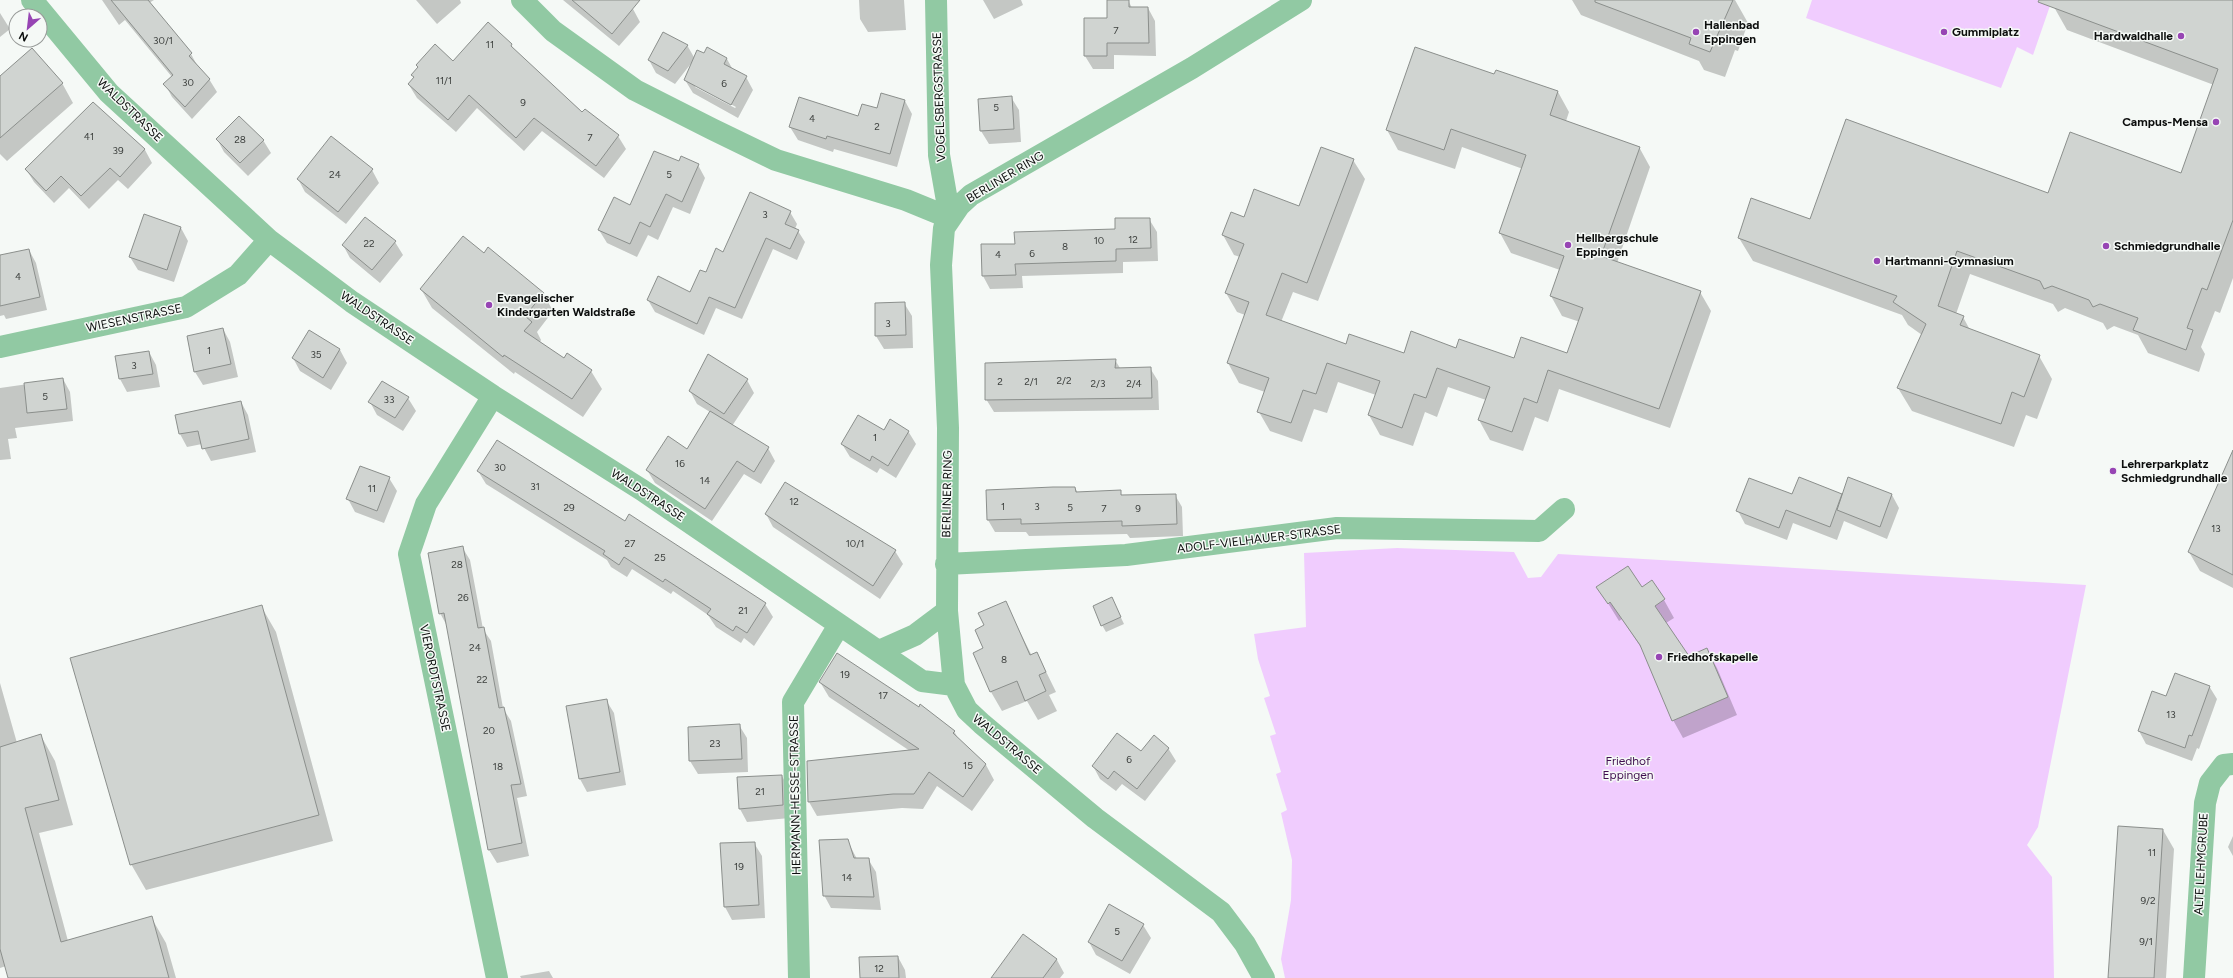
<svg xmlns="http://www.w3.org/2000/svg" width="2233" height="978" font-family="Figtree,sans-serif">
  <rect width="100%" height="100%" fill="#f5f9f6"/>
  <path fill="#f0ccfe" d="M 1812,0 L 2052,0 L 2033,55 L 2017,47 L 2001,88 L 1806,18 Z
    M 1397,548 L 1514,552 L 1528,578 L 1541,577 L 1558,554 L 2086,585 L 2038,827 L 2027,845 L 2052,877 L 2054,978 L 1285,978 L 1281,959 L 1291,900 L 1292,860 L 1281,813 L 1287,810 L 1276,774 L 1281,772 L 1270,736 L 1276,734 L 1264,698 L 1270,696 L 1258,659 L 1254,634 L 1306,627 L 1304,553 Z"/>
  <path fill="#0003" fill-rule="evenodd" d="M 102,0 L 154,0 L 149,3 L 191,54 L 198,67 L 209,79 L 217,92 L 192,119 L 172,97 L 165,84 L 172,77 L 125,20 L 119,25 Z
    M 416,0 L 460,0 L 461,3 L 437,24 Z
    M 563,0 L 624,0 L 633,9 L 640,22 L 619,46 Z
    M 859,0 L 904,0 L 906,30 L 868,32 L 860,19 Z
    M 983,0 L 1021,0 L 1023,5 L 994,19 Z
    M 1128,0 L 1132,8 L 1148,8 L 1155,21 L 1156,56 L 1114,55 L 1114,69 L 1093,69 L 1085,56 L 1108,19 Z
    M 1572,0 L 1735,0 L 1748,23 L 1738,51 L 1735,50 L 1725,77 L 1704,70 L 1699,61 L 1581,15 Z
    M 2056,0 L 2233,0 L 2233,278 L 2220,313 L 2215,311 L 2201,347 L 2205,354 L 2199,372 L 2148,353 L 2138,335 L 2114,326 L 2107,330 L 2103,323 L 2065,308 L 2058,312 L 2053,304 L 1970,274 L 1956,314 L 1963,317 L 1970,330 L 2039,356 L 2052,379 L 2037,419 L 2026,415 L 2014,447 L 1912,411 L 1898,388 L 1922,335 L 1908,325 L 1902,315 L 1753,261 L 1739,238 L 1810,220 L 2048,194 L 2181,174 L 2214,85 L 2067,30 L 2054,7 Z
    M 0,13 L 10,29 L 0,37 Z
    M 511,45 L 516,52 L 583,113 L 618,136 L 626,149 L 604,178 L 542,131 L 524,151 L 477,108 L 456,132 L 417,98 L 409,85 L 415,78 L 413,75 L 419,68 L 417,65 L 453,62 Z
    M 687,45 L 695,59 L 704,55 L 708,48 L 727,59 L 733,70 L 746,77 L 753,90 L 738,118 L 693,93 L 685,80 L 693,61 L 675,84 L 656,73 L 649,60 ZM 695,85 L 736,107 L 735,108 L 695,87 Z
    M 1496,71 L 1558,92 L 1569,112 L 1566,121 L 1639,147 L 1650,167 L 1617,263 L 1700,292 L 1711,311 L 1670,428 L 1559,389 L 1548,422 L 1535,417 L 1523,451 L 1490,440 L 1479,420 L 1486,400 L 1448,387 L 1437,417 L 1425,412 L 1413,446 L 1380,435 L 1369,415 L 1376,395 L 1338,382 L 1327,413 L 1314,409 L 1302,442 L 1270,431 L 1259,412 L 1265,392 L 1239,383 L 1228,363 L 1245,315 L 1237,312 L 1226,293 L 1240,257 L 1234,255 L 1223,235 L 1231,213 L 1244,218 L 1299,207 L 1353,160 L 1365,179 L 1318,301 L 1293,292 L 1281,322 L 1346,345 L 1404,355 L 1457,349 L 1514,360 L 1568,354 L 1580,322 L 1562,316 L 1551,296 L 1560,270 L 1511,253 L 1500,233 L 1523,169 L 1462,147 L 1455,169 L 1398,150 L 1387,130 L 1495,75 Z
    M 0,77 L 62,83 L 73,103 L 7,161 L 0,154 Z
    M 1011,97 L 1019,110 L 1021,142 L 989,144 L 981,131 L 979,100 Z
    M 905,101 L 912,114 L 897,167 L 834,149 L 833,152 L 798,140 L 790,127 L 859,118 Z
    M 93,104 L 145,150 L 152,163 L 128,189 L 118,180 L 89,209 L 69,188 L 54,203 L 34,182 L 26,169 Z
    M 217,139 L 263,140 L 271,153 L 248,176 L 224,152 Z
    M 698,165 L 705,178 L 690,214 L 673,207 L 658,240 L 648,235 L 637,257 L 607,243 L 599,230 L 630,206 Z
    M 372,170 L 379,183 L 346,224 L 305,192 L 298,179 Z
    M 790,212 L 797,224 L 795,229 L 798,231 L 805,242 L 797,260 L 773,249 L 742,319 L 716,308 L 704,335 L 655,312 L 648,300 L 691,293 L 706,274 Z
    M 365,218 L 395,242 L 403,255 L 380,283 L 350,258 L 343,245 Z
    M 1149,219 L 1157,232 L 1158,261 L 1123,262 L 1123,273 L 1022,276 L 1023,288 L 990,289 L 983,276 L 1016,245 L 1116,230 Z
    M 181,228 L 188,241 L 174,282 L 138,270 L 130,257 Z
    M 29,250 L 36,263 L 47,310 L 6,319 L 4,315 L 0,316 L 0,256 Z
    M 484,254 L 543,293 L 553,311 L 537,332 L 541,340 L 540,342 L 564,359 L 591,371 L 602,389 L 583,417 L 515,372 L 514,374 L 432,308 L 421,289 Z
    M 904,303 L 912,316 L 913,348 L 884,349 L 876,336 Z
    M 223,329 L 230,342 L 238,377 L 203,385 L 195,372 Z
    M 309,332 L 340,350 L 347,363 L 331,390 L 300,371 L 293,358 Z
    M 149,352 L 156,365 L 160,387 L 127,392 L 120,379 L 116,357 Z
    M 1115,360 L 1120,368 L 1150,368 L 1158,381 L 1159,410 L 994,412 L 986,399 Z
    M 63,379 L 70,392 L 73,421 L 15,428 L 17,438 L 8,439 L 11,459 L 0,460 L 0,388 Z
    M 747,380 L 754,393 L 732,426 L 768,448 L 775,461 L 761,484 L 744,474 L 712,521 L 655,483 L 647,470 L 687,451 L 710,412 L 697,404 L 690,391 Z
    M 408,398 L 416,411 L 403,431 L 377,415 L 370,402 Z
    M 241,402 L 248,415 L 256,452 L 211,461 L 202,444 L 187,447 L 180,434 L 176,416 Z
    M 884,431 L 908,431 L 916,444 L 896,478 L 880,468 L 877,473 L 850,457 L 842,444 Z
    M 2233,453 L 2233,588 L 2200,571 L 2189,552 Z
    M 478,471 L 765,604 L 773,617 L 754,646 L 744,638 L 741,643 L 716,627 L 708,615 L 673,591 L 671,594 L 632,569 L 627,577 L 611,567 L 607,560 L 486,484 Z
    M 389,478 L 397,491 L 384,523 L 355,512 L 348,499 Z
    M 1075,488 L 1078,493 L 1120,491 L 1122,496 L 1175,495 L 1182,507 L 1183,536 L 1130,538 L 1127,534 L 1029,536 L 1026,532 L 995,532 L 988,520 Z
    M 1793,495 L 1892,495 L 1899,508 L 1887,539 L 1844,521 L 1837,540 L 1793,523 L 1787,540 L 1745,524 L 1738,511 Z
    M 766,514 L 895,551 L 903,564 L 880,599 L 773,527 Z
    M 462,547 L 470,560 L 483,629 L 491,641 L 503,708 L 511,721 L 527,796 L 517,798 L 529,856 L 497,863 L 489,850 L 447,626 L 440,613 Z
    M 1598,587 L 1664,600 L 1674,618 L 1666,623 L 1689,657 L 1707,650 L 1717,668 L 1737,715 L 1683,738 L 1673,720 L 1644,652 L 1622,619 L 1619,621 Z
    M 1112,599 L 1124,624 L 1106,632 L 1102,625 Z
    M 1005,602 L 1032,656 L 1037,653 L 1056,692 L 1049,695 L 1057,711 L 1038,720 L 1027,701 L 1002,711 L 991,692 L 974,653 L 984,649 L 985,626 Z
    M 261,606 L 276,632 L 333,841 L 146,890 L 131,864 Z
    M 820,682 L 954,731 L 959,740 L 986,765 L 994,780 L 972,811 L 937,786 L 923,809 L 902,808 L 817,816 L 809,802 L 910,751 L 829,697 Z
    M 0,683 L 17,743 L 41,736 L 55,761 L 73,825 L 39,833 L 68,941 L 151,917 L 166,943 L 176,978 L 9,978 L 6,966 L 0,968 Z
    M 2209,686 L 2217,699 L 2199,749 L 2197,748 L 2192,761 L 2146,744 L 2139,731 L 2167,697 Z
    M 606,700 L 614,713 L 626,785 L 587,792 L 580,779 Z
    M 739,725 L 747,738 L 748,772 L 698,774 L 690,761 L 689,728 Z
    M 1168,748 L 1176,761 L 1145,801 L 1122,784 L 1116,791 L 1100,779 L 1093,766 L 1142,753 Z
    M 782,776 L 789,789 L 790,818 L 747,822 L 740,809 L 738,778 Z
    M 2163,830 L 2174,849 L 2166,978 L 2109,978 Z
    M 2233,836 L 2233,856 L 2228,847 Z
    M 847,840 L 857,859 L 868,859 L 876,872 L 881,910 L 831,908 L 824,895 Z
    M 754,843 L 762,856 L 765,918 L 732,920 L 725,907 Z
    M 1143,925 L 1151,938 L 1130,974 L 1096,955 L 1089,942 Z
    M 1023,935 L 1057,960 L 1064,973 L 1060,978 L 995,978 Z
    M 898,957 L 905,970 L 906,978 L 861,978 Z
    M 549,971 L 553,978 L 521,978 L 520,976 Z"/>
  <path fill="#d0d4d1" stroke="#8b8f8c" d="M 111,0 L 148,0 L 192,53 L 189,56 L 210,79 L 185,107 L 163,84 L 173,75 Z
    M 572,0 L 640,0 L 612,34 Z
    M 1107,0 L 1129,0 L 1129,7 L 1148,7 L 1149,43 L 1107,43 L 1107,56 L 1084,56 L 1084,18 L 1107,18 Z
    M 1595,0 L 1733,0 L 1710,52 L 1689,44 L 1691,38 L 1595,2 Z
    M 2039,0 L 2233,0 L 2233,220 L 2207,290 L 2202,288 L 2187,328 L 2193,330 L 2186,350 L 2133,330 L 2138,318 L 2100,304 L 2093,307 L 2089,300 L 2052,286 L 2044,289 L 2040,281 L 1957,251 L 1938,306 L 1964,316 L 1960,325 L 2040,355 L 2024,397 L 2012,392 L 2001,424 L 1897,388 L 1926,324 L 1893,302 L 1897,296 L 1738,238 L 1751,198 L 1810,219 L 1846,119 L 2048,193 L 2070,132 L 2181,173 L 2218,69 L 2038,2 Z
    M 488,22 L 512,44 L 511,46 L 582,112 L 585,109 L 619,135 L 596,166 L 534,118 L 516,138 L 469,95 L 448,120 L 408,84 L 414,77 L 411,75 L 418,67 L 416,65 L 435,44 L 453,61 Z
    M 663,32 L 688,45 L 668,71 L 648,60 Z
    M 707,47 L 727,58 L 724,64 L 747,76 L 731,105 L 684,80 L 697,50 L 704,53 Z
    M 1415,47 L 1494,74 L 1496,70 L 1558,91 L 1550,115 L 1640,147 L 1601,256 L 1701,291 L 1659,409 L 1548,370 L 1537,403 L 1524,398 L 1512,432 L 1478,420 L 1490,387 L 1437,368 L 1426,398 L 1414,394 L 1402,428 L 1368,415 L 1380,381 L 1327,363 L 1316,394 L 1303,390 L 1291,423 L 1257,412 L 1269,378 L 1227,363 L 1249,302 L 1225,293 L 1244,244 L 1222,235 L 1231,212 L 1244,217 L 1254,189 L 1299,206 L 1321,147 L 1354,159 L 1307,283 L 1282,273 L 1266,315 L 1346,344 L 1349,334 L 1404,353 L 1411,331 L 1456,348 L 1459,339 L 1514,358 L 1521,337 L 1567,353 L 1583,308 L 1550,296 L 1564,256 L 1499,233 L 1526,155 L 1451,129 L 1444,150 L 1386,130 Z
    M 32,48 L 63,83 L 0,138 L 0,76 Z
    M 881,93 L 905,100 L 890,154 L 827,136 L 826,139 L 789,127 L 799,97 L 858,116 L 862,104 L 877,108 Z
    M 1012,96 L 1014,129 L 980,131 L 978,99 Z
    M 93,102 L 145,149 L 120,177 L 110,168 L 81,196 L 61,176 L 46,191 L 25,169 Z
    M 239,116 L 264,140 L 240,163 L 216,139 Z
    M 331,136 L 373,169 L 338,212 L 297,179 Z
    M 654,151 L 679,161 L 681,156 L 699,164 L 682,202 L 666,194 L 650,227 L 640,222 L 630,244 L 598,230 L 614,197 L 630,205 Z
    M 750,192 L 791,211 L 785,224 L 799,230 L 790,249 L 766,238 L 735,308 L 709,297 L 697,324 L 647,300 L 658,276 L 690,292 L 700,270 L 706,272 L 716,248 L 723,252 Z
    M 144,214 L 181,227 L 167,270 L 129,257 Z
    M 365,217 L 396,241 L 372,270 L 342,245 Z
    M 1115,218 L 1150,218 L 1151,248 L 1116,249 L 1116,261 L 1015,264 L 1016,275 L 982,276 L 981,244 L 1015,244 L 1014,232 L 1115,229 Z
    M 463,236 L 484,253 L 488,247 L 544,293 L 525,316 L 532,322 L 524,331 L 564,358 L 567,353 L 592,370 L 572,399 L 504,355 L 503,357 L 420,289 Z
    M 29,249 L 40,297 L 0,306 L 0,255 Z
    M 905,302 L 906,335 L 875,336 L 875,303 Z
    M 223,328 L 231,364 L 194,372 L 187,336 Z
    M 309,330 L 340,349 L 323,378 L 292,358 Z
    M 149,351 L 153,374 L 119,379 L 115,356 Z
    M 708,354 L 748,379 L 724,414 L 689,391 Z
    M 1116,359 L 1115,368 L 1151,367 L 1152,398 L 985,400 L 985,363 Z
    M 63,378 L 67,409 L 27,413 L 24,383 Z
    M 382,381 L 409,397 L 395,418 L 368,402 Z
    M 241,401 L 249,439 L 202,449 L 198,431 L 179,434 L 175,415 Z
    M 710,411 L 769,447 L 754,472 L 737,461 L 705,509 L 646,470 L 668,436 L 687,449 Z
    M 858,415 L 884,430 L 890,419 L 909,431 L 888,466 L 872,456 L 870,461 L 841,444 Z
    M 497,440 L 625,521 L 629,514 L 766,603 L 747,633 L 736,626 L 733,631 L 707,614 L 711,609 L 665,579 L 663,582 L 624,557 L 619,565 L 603,554 L 605,551 L 477,471 Z
    M 2233,450 L 2233,575 L 2188,552 Z
    M 360,466 L 390,477 L 377,511 L 346,499 Z
    M 1799,477 L 1842,494 L 1830,527 L 1786,510 L 1779,528 L 1736,511 L 1749,478 L 1792,494 Z
    M 1848,477 L 1892,494 L 1880,527 L 1837,510 Z
    M 785,482 L 896,550 L 873,586 L 765,514 Z
    M 1053,487 L 1075,487 L 1076,492 L 1121,490 L 1121,495 L 1176,494 L 1177,524 L 1122,526 L 1122,521 L 1021,524 L 1021,519 L 987,520 L 986,490 Z
    M 463,546 L 478,628 L 484,627 L 499,708 L 504,707 L 521,784 L 511,785 L 522,843 L 488,850 L 444,613 L 439,614 L 428,553 Z
    M 1628,566 L 1642,587 L 1652,580 L 1665,599 L 1655,606 L 1689,656 L 1707,648 L 1728,697 L 1672,721 L 1640,645 L 1610,602 L 1608,604 L 1596,587 Z
    M 1112,597 L 1121,617 L 1101,626 L 1093,606 Z
    M 1006,601 L 1030,655 L 1037,652 L 1046,672 L 1039,675 L 1046,691 L 1025,701 L 1017,681 L 990,692 L 973,653 L 983,648 L 975,630 L 984,625 L 978,613 Z
    M 262,605 L 319,815 L 130,865 L 70,658 Z
    M 837,653 L 919,707 L 920,704 L 955,731 L 953,733 L 986,764 L 963,797 L 929,772 L 914,794 L 893,794 L 808,802 L 807,761 L 919,749 L 819,682 Z
    M 2175,673 L 2210,686 L 2192,736 L 2189,735 L 2185,748 L 2138,731 L 2152,691 L 2166,696 Z
    M 607,699 L 620,772 L 579,779 L 566,706 Z
    M 740,724 L 742,759 L 689,761 L 688,727 Z
    M 1117,733 L 1141,751 L 1154,735 L 1169,748 L 1137,789 L 1114,771 L 1108,779 L 1092,766 Z
    M 41,734 L 59,800 L 25,808 L 61,942 L 152,916 L 169,978 L 8,978 L 0,949 L 0,747 Z
    M 782,775 L 783,805 L 739,809 L 737,777 Z
    M 2118,826 L 2163,829 L 2154,978 L 2108,978 Z
    M 848,839 L 854,858 L 869,858 L 874,897 L 823,896 L 819,840 Z
    M 755,842 L 759,905 L 724,907 L 720,843 Z
    M 1109,904 L 1144,924 L 1122,961 L 1088,942 Z
    M 1023,934 L 1057,959 L 1043,978 L 991,978 Z
    M 898,956 L 899,978 L 860,978 L 859,957 Z"/>
  <g fill="none" stroke-linecap="round" stroke-linejoin="round">
    <path stroke="#91c9a3" stroke-width="22" d="M 32,0 L 109,93 L 269,240 L 352,302 L 493,396 L 642,490 L 922,681 L 954,685
      M 522,0 L 553,31 L 635,90 L 712,129 L 776,160 L 906,200 L 950,218
      M 936,0 L 939,155 L 950,218
      M 0,347 L 186,307 L 238,275 L 269,240
      M 493,396 L 426,504 L 409,554 L 497,978
      M 946,564 L 1126,555 L 1337,528 L 1539,531 L 1564,509
      M 879,651 L 915,635 L 947,611
      M 799,978 L 793,702 L 839,625
      M 1264,978 L 1245,944 L 1221,912 L 1095,818 L 982,724 L 967,710 L 954,685 L 947,611 L 948,428 L 941,265 L 944,228 L 959,206 L 971,195 L 1192,68 L 1301,0
      M 2194,978 L 2205,803 L 2210,783 L 2224,765 L 2233,764"/>
  </g>
  <g fill="#9745b4" stroke="#f5f9f6" stroke-width="1.5">
    <circle cx="1696" cy="32" r="4"/>
    <circle cx="1944" cy="32" r="4"/>
    <circle cx="2181" cy="36" r="4"/>
    <circle cx="2216" cy="122" r="4"/>
    <circle cx="1568" cy="245" r="4"/>
    <circle cx="2106" cy="246" r="4"/>
    <circle cx="1877" cy="261" r="4"/>
    <circle cx="489" cy="305" r="4"/>
    <circle cx="2113" cy="471" r="4"/>
    <circle cx="1659" cy="657" r="4"/>
  </g>
  <g text-anchor="middle" stroke-width="3" stroke-linejoin="round" paint-order="stroke">
    <g font-size="10" fill="#3d403e">
      <text x="1116" y="34">7</text>
      <text x="163" y="44">30/1</text>
      <text x="490" y="48">11</text>
      <text x="444" y="84">11/1</text>
      <text x="188" y="86">30</text>
      <text x="724" y="87">6</text>
      <text x="523" y="106">9</text>
      <text x="996" y="111">5</text>
      <text x="812" y="122">4</text>
      <text x="877" y="130">2</text>
      <text x="89" y="140">41</text>
      <text x="590" y="141">7</text>
      <text x="240" y="143">28</text>
      <text x="118" y="154">39</text>
      <text x="335" y="178">24</text>
      <text x="669" y="178">5</text>
      <text x="765" y="218">3</text>
      <text x="1133" y="243">12</text>
      <text x="1099" y="244">10</text>
      <text x="369" y="247">22</text>
      <text x="1065" y="250">8</text>
      <text x="1032" y="257">6</text>
      <text x="998" y="258">4</text>
      <text x="18" y="280">4</text>
      <text x="888" y="327">3</text>
      <text x="209" y="354">1</text>
      <text x="316" y="358">35</text>
      <text x="134" y="369">3</text>
      <text x="1064" y="384">2/2</text>
      <text x="1000" y="385">2</text>
      <text x="1031" y="385">2/1</text>
      <text x="1098" y="387">2/3</text>
      <text x="1134" y="387">2/4</text>
      <text x="45" y="400">5</text>
      <text x="389" y="403">33</text>
      <text x="875" y="441">1</text>
      <text x="680" y="467">16</text>
      <text x="500" y="471">30</text>
      <text x="705" y="484">14</text>
      <text x="535" y="490">31</text>
      <text x="372" y="492">11</text>
      <text x="794" y="505">12</text>
      <text x="1003" y="510">1</text>
      <text x="1037" y="510">3</text>
      <text x="569" y="511">29</text>
      <text x="1070" y="511">5</text>
      <text x="1104" y="512">7</text>
      <text x="1138" y="512">9</text>
      <text x="2216" y="532">13</text>
      <text x="630" y="547">27</text>
      <text x="855" y="547">10/1</text>
      <text x="660" y="561">25</text>
      <text x="457" y="568">28</text>
      <text x="463" y="601">26</text>
      <text x="743" y="614">21</text>
      <text x="475" y="651">24</text>
      <text x="1004" y="663">8</text>
      <text x="845" y="678">19</text>
      <text x="482" y="683">22</text>
      <text x="883" y="699">17</text>
      <text x="2171" y="718">13</text>
      <text x="489" y="734">20</text>
      <text x="715" y="747">23</text>
      <text x="1129" y="763">6</text>
      <text x="968" y="769">15</text>
      <text x="498" y="770">18</text>
      <text x="760" y="795">21</text>
      <text x="2152" y="856">11</text>
      <text x="739" y="870">19</text>
      <text x="847" y="881">14</text>
      <text x="2148" y="904">9/2</text>
      <text x="1117" y="935">5</text>
      <text x="2146" y="945">9/1</text>
      <text x="879" y="972">12</text>
    </g>
    <g font-size="12" font-weight="bold" fill="#0c0e0d" stroke="#f5f9f6" text-anchor="start">
      <text x="1704" y="29">Hallenbad<tspan x="1704" dy="14">Eppingen</tspan></text>
      <text x="1952" y="36">Gummiplatz</text>
      <text x="2173" y="40" text-anchor="end">Hardwaldhalle</text>
      <text x="2208" y="126" text-anchor="end">Campus-Mensa</text>
      <text x="1576" y="242">Hellbergschule<tspan x="1576" dy="14">Eppingen</tspan></text>
      <text x="2114" y="250">Schmiedgrundhalle</text>
      <text x="1885" y="265">Hartmanni-Gymnasium</text>
      <text x="497" y="302">Evangelischer<tspan x="497" dy="14">Kindergarten Waldstraße</tspan></text>
      <text x="2121" y="468">Lehrerparkplatz<tspan x="2121" dy="14">Schmiedgrundhalle</tspan></text>
      <text x="1667" y="661">Friedhofskapelle</text>
    </g>
    <g font-size="12" fill="#0c0e0d" stroke="#f5f9f6">
      <text transform="translate(939 97) rotate(-92)" y="4">VOGELSBERGSTRASSE</text>
      <text transform="translate(130 110) rotate(44)" y="4">WALDSTRASSE</text>
      <text transform="translate(1005 177) rotate(-31)" y="4">BERLINER RING</text>
      <text transform="translate(134 318) rotate(-12)" y="4">WIESENSTRASSE</text>
      <text transform="translate(377 318) rotate(34)" y="4">WALDSTRASSE</text>
      <text transform="translate(947 494) rotate(-89)" y="4">BERLINER RING</text>
      <text transform="translate(648 495) rotate(33)" y="4">WALDSTRASSE</text>
      <text transform="translate(1259 539) rotate(-7)" y="4">ADOLF-VIELHAUER-STRASSE</text>
      <text transform="translate(435 678) rotate(78)" y="4">VIERORDTSTRASSE</text>
      <text transform="translate(1007 744) rotate(40)" y="4">WALDSTRASSE</text>
      <text transform="translate(795 795) rotate(-91)" y="4">HERMANN-HESSE-STRASSE</text>
      <text transform="translate(2201 864) rotate(-87)" y="4">ALTE LEHMGRUBE</text>
    </g>
    <g font-size="12" fill="#410f51" stroke="#f5f9f6">
      <text x="1628" y="765">Friedhof<tspan x="1628" dy="14">Eppingen</tspan></text>
    </g>
  </g>
  <g transform="translate(28 28) rotate(208)"><circle r="19" fill="#f5f9f6" stroke="#989b99"/>
  <path d="M0-3L7 15L0 10L-7 15Z" fill="#9745b4"/>
  <text y="-6" font-size="11" font-weight="bold" text-anchor="middle" fill="#0c0e0d">N</text>
  </g>
</svg>
